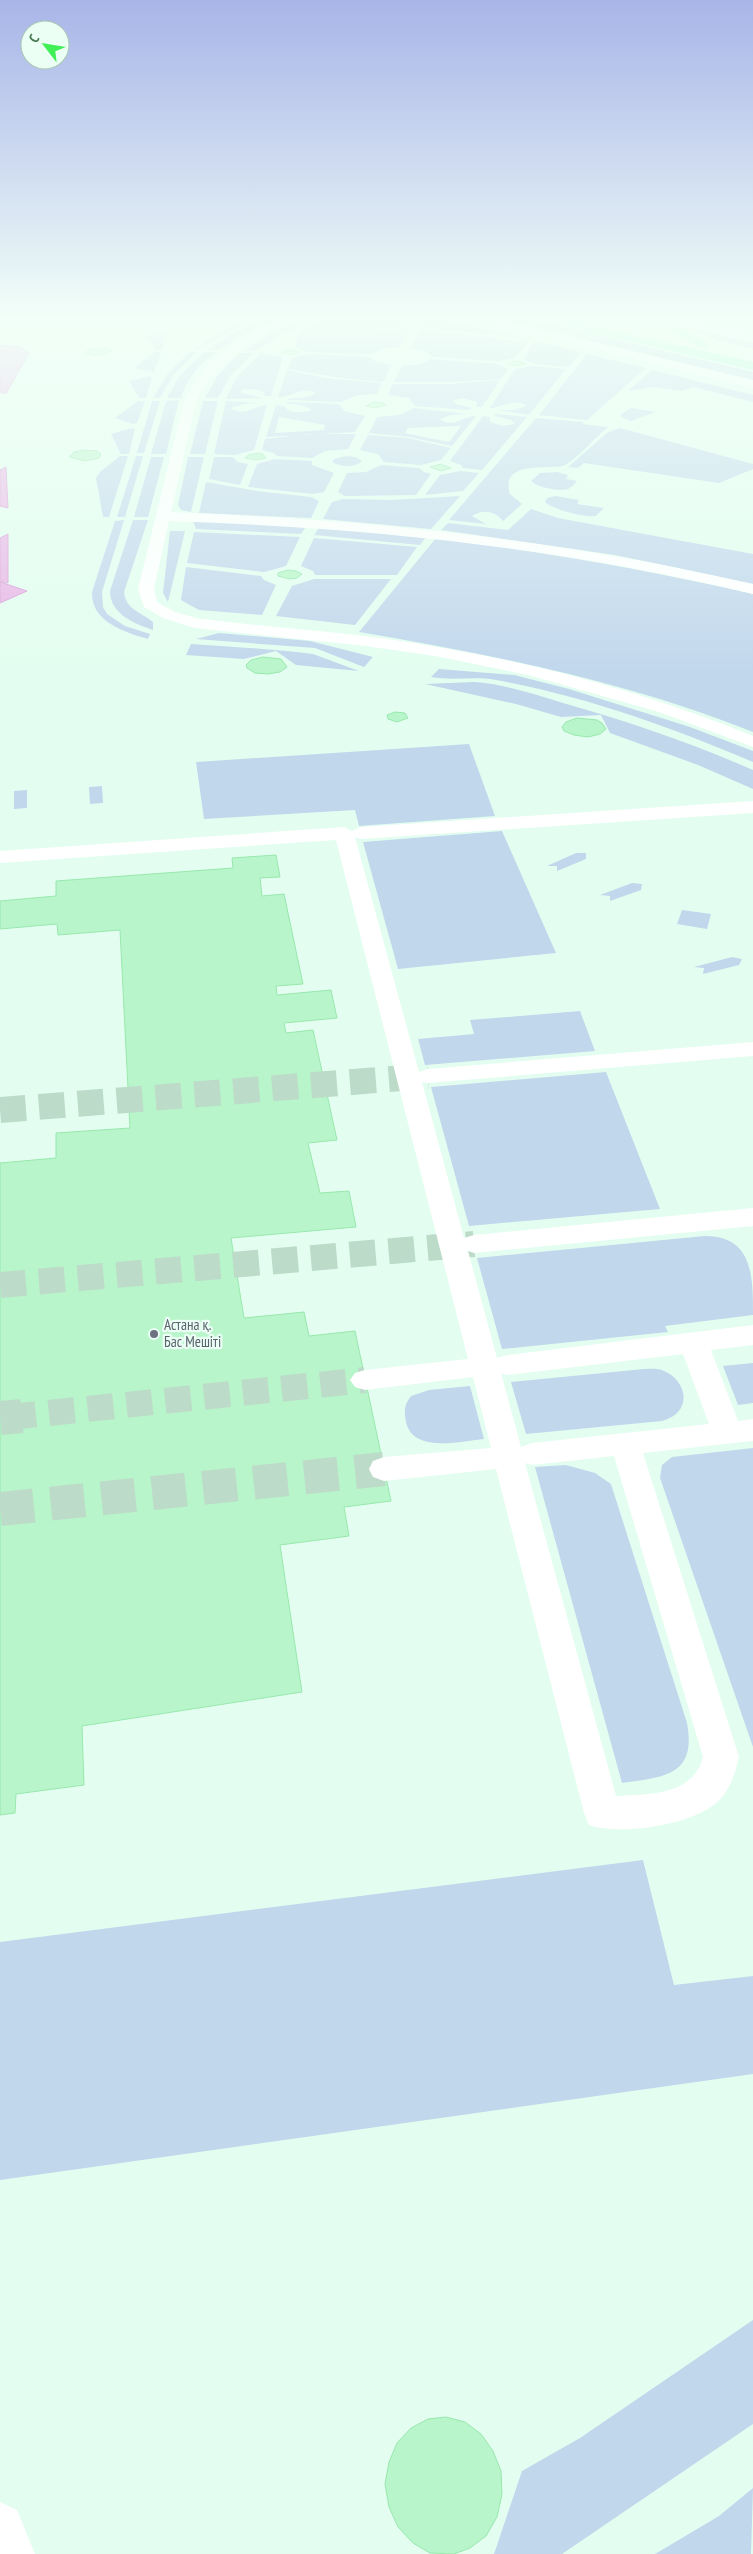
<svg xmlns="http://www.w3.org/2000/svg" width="753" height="2554" font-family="'PT Sans Narrow',sans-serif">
  <rect width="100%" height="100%" fill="#e3fef0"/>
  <path fill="#c1d7ec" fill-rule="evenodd" d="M 253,317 L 260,317 C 246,322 201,350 193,350 L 216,335 Z
    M 267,317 L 280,317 L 243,335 L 219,350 L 207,350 L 228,336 Z
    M 306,317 L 322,317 L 280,336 L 256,351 L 243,351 L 269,334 Z
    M 330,317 L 349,319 L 358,317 L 416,317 L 411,327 L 300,330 Z
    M 426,317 L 435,317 L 530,340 L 482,333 L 421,328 Z
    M 505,317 L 568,328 L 753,372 L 753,381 L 499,319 Z
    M 688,328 L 753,343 L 753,349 L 719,341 Z
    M 356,329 L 410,329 L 400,347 L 383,349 L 371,354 L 308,352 L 295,347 L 299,332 Z
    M 420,330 L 528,342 L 515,358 L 498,361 L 432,357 L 427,352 L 411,348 Z
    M 164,331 L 167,332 L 162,350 L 156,350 L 146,336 Z
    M 535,341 L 581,352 L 569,367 L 535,364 L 523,359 Z
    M 155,352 L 161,352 L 154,372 L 134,368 Z
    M 190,352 L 197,352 L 174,374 L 160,398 L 153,398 L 168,373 Z
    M 204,352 L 217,352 C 199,364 187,378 181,398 L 167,398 L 180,375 Z
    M 239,353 L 253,353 L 230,376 L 218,398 L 205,398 L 218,375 Z
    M 261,353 L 283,357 L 271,396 L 264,396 L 265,393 C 258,389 249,388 241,390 L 241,393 L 262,398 L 226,399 L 236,378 Z
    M 307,354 L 370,357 L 376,362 L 392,365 L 383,382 L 341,378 L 288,369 L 292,358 Z
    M 587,354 L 646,368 L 587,420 L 539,415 Z
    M 431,359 L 497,364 L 508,369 L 501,379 L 451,382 L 394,382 L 402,366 L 421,364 Z
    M 532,366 L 566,369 L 529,415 L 497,410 L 514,410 L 527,406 C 515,396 501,409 490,408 L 515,369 Z
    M 287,370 L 325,378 L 382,383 L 377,394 L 358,395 L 341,402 L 289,400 L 287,399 L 308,397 L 316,393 C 300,386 290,398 278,397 Z
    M 652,370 L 753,395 L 753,402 L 693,387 L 682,391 L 654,387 L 628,391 Z
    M 149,376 L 152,377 L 146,398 L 139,398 L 129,381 Z
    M 500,380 L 482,407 L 476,407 L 477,402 L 464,398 L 453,400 L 456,404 L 472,408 L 468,410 L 415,406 L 409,398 L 388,395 L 393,384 L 450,384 Z
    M 179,400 L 166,454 L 151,454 L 166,401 Z
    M 138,401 L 145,401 L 137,423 L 133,424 L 115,418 Z
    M 152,401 L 160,401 L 144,453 L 137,453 Z
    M 203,401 L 218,401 L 205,454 L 190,454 Z
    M 226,401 L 260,403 L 244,404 L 231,408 C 242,418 256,405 267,405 L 254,450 L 235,455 L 214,454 Z
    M 287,402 L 339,404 L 344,411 L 365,416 L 355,432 L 266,437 L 276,405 L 284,406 C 289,414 303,413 312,410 L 305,406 L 286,403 ZM 279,417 L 325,425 L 324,430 L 275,433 Z
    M 414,408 L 468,414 L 451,415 L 440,419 C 453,429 465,415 476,416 L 452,446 L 409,437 L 369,433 L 377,417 L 399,415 ZM 461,426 L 449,442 L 405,433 L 408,428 Z
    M 631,408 L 656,412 L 631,421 L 621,417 L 621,414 Z
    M 496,414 L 527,417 L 482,470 L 463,468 L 461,465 L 450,461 L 483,416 L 490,417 L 490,422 L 503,426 L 515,424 L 511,420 L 494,416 Z
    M 536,418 L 584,422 L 582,424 L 608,427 C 596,437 578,458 565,465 C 553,471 499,458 510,494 L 522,504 L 503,521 C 495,511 483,509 472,516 L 486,524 L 449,520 Z
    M 132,428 L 135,429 L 129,454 L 121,454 L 111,434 Z
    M 620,428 L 753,464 L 753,469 L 719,483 L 584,463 L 578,468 L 568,467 L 608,432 Z
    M 308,434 L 356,434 L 348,449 L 325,451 L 312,458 L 277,456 L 274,453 L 262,450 L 265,439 Z
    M 368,435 L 408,438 L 451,448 L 441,460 L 421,465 L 384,462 L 378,454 L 360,450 Z
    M 120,456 L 128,456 L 109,517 L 103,517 L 96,478 L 100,472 Z
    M 136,456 L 143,456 L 125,517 L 117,517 Z
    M 346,456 L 355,457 L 362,461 C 355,468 341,467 332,462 L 334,459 Z
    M 151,457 L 164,457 L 148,517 L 134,517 Z
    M 188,457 L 204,457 L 191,512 L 181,510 L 178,505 Z
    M 214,457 L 233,457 L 238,462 L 248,464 L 240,485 L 209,479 Z
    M 275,459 L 312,461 L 312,465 L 334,473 L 324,492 L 313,494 L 248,487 L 257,464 Z
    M 381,465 L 419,468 L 424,472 L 431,474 L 416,495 L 345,496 L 338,492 L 347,473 L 366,472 Z
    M 460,471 L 479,473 L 463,491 L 425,495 L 440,475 Z
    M 557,472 L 568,475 L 566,479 L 577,481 C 575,483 571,488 568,489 C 559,492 537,487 531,481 L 540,473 Z
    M 206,482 L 257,491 L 311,497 L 319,501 L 311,518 L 199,513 Z
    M 460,496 L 431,529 L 323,519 L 332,502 L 343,499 L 391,500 Z
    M 555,496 L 579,500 L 577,504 L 604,508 C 601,510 598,515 595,516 C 585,518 552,509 545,502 L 547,498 Z
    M 531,509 L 558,518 L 753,554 L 753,584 L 615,555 L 441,530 L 448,523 L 508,530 Z
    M 124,520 L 102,592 L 103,607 L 107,614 L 125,626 L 150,634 L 148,639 C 124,632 91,622 92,592 L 115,521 Z
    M 133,520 L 148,520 L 124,592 C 126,610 141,612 153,622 L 153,630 C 135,624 110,614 110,591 Z
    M 193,521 L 306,527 L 301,534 L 196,529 Z
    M 319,528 L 426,537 L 420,545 L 314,535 Z
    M 170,531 L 185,531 L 168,602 L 163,593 Z
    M 194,532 L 300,537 L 286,566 L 264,572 L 187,563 Z
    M 314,538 L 417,547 L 397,575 L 315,575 L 313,571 L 301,566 Z
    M 436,538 C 543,552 648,570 753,594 L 753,732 C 626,681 494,655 359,632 Z
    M 186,567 L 261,576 L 264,580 L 276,585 L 262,615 L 199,610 L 181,600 Z
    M 314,579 L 391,579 L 355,625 L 276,616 L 292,586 Z
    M 219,633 L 310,641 L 373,657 L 364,667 L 315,648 L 196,639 Z
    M 191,644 C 232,647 273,649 313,654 L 359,671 L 296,665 L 276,651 L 244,659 L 186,655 Z
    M 439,669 L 514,675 L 569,689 L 690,727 L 753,751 L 753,762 C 671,727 584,696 496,680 C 474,676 453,681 431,677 Z
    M 474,682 C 504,684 534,694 563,703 C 628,721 691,743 753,770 L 753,789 L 698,765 L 610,733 L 601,715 L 561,717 L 516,704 L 425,684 Z
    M 469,744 L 495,816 L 359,826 L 355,810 L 204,819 L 196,762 Z
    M 102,786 L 103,803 L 90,804 L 89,787 Z
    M 27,790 L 27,808 L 14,809 L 14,791 Z
    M 502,831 L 556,953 L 398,969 L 363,842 Z
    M 576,853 L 586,853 L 586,859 L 557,871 L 557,866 L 547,866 Z
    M 632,883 L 642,884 L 641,890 L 610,901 L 610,896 L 600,895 Z
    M 682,910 L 711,914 L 707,929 L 677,924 Z
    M 732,957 L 742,959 L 739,965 L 703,974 L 704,968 L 694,967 Z
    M 580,1011 L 595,1051 L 425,1065 L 418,1039 L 474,1034 L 470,1020 Z
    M 606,1072 L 660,1209 L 469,1226 L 431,1087 Z
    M 705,1236 C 753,1236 753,1276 753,1315 L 665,1326 L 668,1332 L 502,1349 L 477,1258 Z
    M 753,1363 L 753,1403 L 738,1405 L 723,1366 Z
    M 644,1369 C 651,1369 658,1368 664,1371 C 688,1381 693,1413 662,1421 L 526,1434 L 511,1382 Z
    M 470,1386 L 484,1439 C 462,1441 413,1454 406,1422 C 404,1411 404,1405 411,1396 L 429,1390 Z
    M 753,1448 L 753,1747 L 660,1478 L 662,1465 L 672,1457 Z
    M 566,1465 L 595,1473 L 611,1484 L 687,1723 C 697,1776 663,1777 622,1783 L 535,1467 Z
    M 643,1860 L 674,1985 L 753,1976 L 753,2074 L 0,2180 L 0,1942 Z
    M 753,2320 L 753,2424 L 562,2554 L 494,2554 L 522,2471 L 580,2438 Z
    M 753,2488 L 751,2554 L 655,2554 L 719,2516 Z"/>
  <path fill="#e8b6e7" stroke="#db9cd8" d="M 0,345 L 21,347 L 29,353 L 6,394 L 0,392 Z
    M 6,467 L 8,508 L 0,506 L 0,470 Z
    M 8,534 L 8,583 L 0,581 L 0,538 Z
    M 0,582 L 27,591 L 0,603 Z"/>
  <path fill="#b9f5ca" stroke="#98e8ae" d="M 96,348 L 109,349 L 112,351 L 98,356 L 85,353 L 89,349 Z
    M 285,350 L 294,350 L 299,352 L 293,355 L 281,353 Z
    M 514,361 L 523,362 L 526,364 L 514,366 L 507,364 Z
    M 374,402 L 383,403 L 386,405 L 376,408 L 366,406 Z
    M 83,450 L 97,451 L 101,454 L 99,458 L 85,461 L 69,457 L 74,452 Z
    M 257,453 L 263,454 L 266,458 L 255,460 L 245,458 L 248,455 Z
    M 441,464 L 451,468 L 441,471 L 430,467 Z
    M 288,570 L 296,571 L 302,574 L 297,578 L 290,579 L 278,576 L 278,573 Z
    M 263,657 L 281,659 L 287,667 L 280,672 L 268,674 L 255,673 L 247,668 L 246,665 L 251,660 Z
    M 395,712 L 405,713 L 408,718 L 397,722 L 388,719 L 387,715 Z
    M 577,718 L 597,720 L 602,723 L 606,729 L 600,734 L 588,737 L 574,735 L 564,731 L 562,727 L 566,722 Z
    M 276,855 L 280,877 L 260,878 L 262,896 L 284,894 L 303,984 L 276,986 L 277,995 L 331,990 L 337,1018 L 284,1023 L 286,1033 L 313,1030 L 337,1140 L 308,1143 L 320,1193 L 349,1191 L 356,1227 L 231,1238 L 244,1318 L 304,1312 L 309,1336 L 355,1331 L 391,1501 L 344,1507 L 349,1536 L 280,1545 L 302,1692 L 82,1726 L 84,1785 L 16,1794 L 15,1813 L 0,1815 L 0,1163 L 56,1158 L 56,1133 L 130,1128 L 120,930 L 58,935 L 57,924 L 0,929 L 0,901 L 56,896 L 56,881 L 233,868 L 232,858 Z
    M 446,2417 L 465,2422 L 481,2434 L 493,2451 L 501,2471 L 502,2494 L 497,2517 L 486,2536 L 470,2548 L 454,2554 L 430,2553 L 413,2543 L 398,2527 L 389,2507 L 385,2484 L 389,2462 L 397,2443 L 411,2428 L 428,2419 Z"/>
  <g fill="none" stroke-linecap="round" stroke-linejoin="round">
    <path stroke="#bcdcc9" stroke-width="26" stroke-dasharray="26 13" stroke-linecap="butt" d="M 0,1110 L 428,1076
      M 0,1285 L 474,1244
      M 10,1417 L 365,1380"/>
    <path stroke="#bcdcc9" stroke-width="34" stroke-dasharray="34 17" stroke-linecap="butt" d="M 0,1418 L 22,1416
      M 0,1509 L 384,1469"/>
    <path fill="#fff" fill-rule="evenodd" d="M 284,317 L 297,317 C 290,325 276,328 267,333 C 236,349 212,369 196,401 L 171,512 C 371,520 558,539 753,584 L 753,594 C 556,547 371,528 169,521 L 154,589 L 157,602 L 175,612 L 196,618 C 260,627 324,630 388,639 C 513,657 635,688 753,736 L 753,747 L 659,712 L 528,675 L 435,656 L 365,646 L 194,628 L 163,618 L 144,607 L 138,589 L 184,401 C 206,357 241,337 284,317 Z
      M 472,317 L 489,317 L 753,380 L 753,388 L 473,319 Z
      M 649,317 L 667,317 L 753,336 L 753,342 L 654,320 Z
      M 753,801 L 753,813 L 361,839 L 355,837 L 419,1072 L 428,1069 L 753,1042 L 753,1056 L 428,1083 L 422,1082 L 464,1238 L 474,1235 L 753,1208 L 753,1226 L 474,1253 L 468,1251 L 497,1358 L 507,1355 L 753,1325 L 753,1345 L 711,1350 L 738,1421 L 753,1419 L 753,1441 L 643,1453 L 739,1757 C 735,1774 729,1793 715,1804 C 689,1825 620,1836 589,1825 L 584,1813 L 496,1469 L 384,1481 L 373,1477 L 369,1469 L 373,1461 L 384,1457 L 491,1448 L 473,1377 L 365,1390 L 355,1387 L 350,1380 L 355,1373 L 365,1370 L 468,1359 L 336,840 L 0,863 L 0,851 L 344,827 L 352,831 L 361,827 ZM 683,1354 L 709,1424 L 532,1443 L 521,1447 L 501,1373 L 507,1375 ZM 614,1456 L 703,1757 C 693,1796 649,1794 616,1796 L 525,1463 L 532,1465 Z
      M 0,2502 L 17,2510 L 35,2554 L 0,2554 Z"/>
    <path fill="#99ffce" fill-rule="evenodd" d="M 535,317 L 553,317 L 753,362 L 753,370 L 540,320 Z
      M 655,317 L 665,317 L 709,345 L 707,347 L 699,347 L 656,320 Z"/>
  </g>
  <linearGradient id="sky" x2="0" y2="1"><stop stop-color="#a8b5e8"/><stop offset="0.47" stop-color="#f2fff8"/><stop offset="1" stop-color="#f2fff8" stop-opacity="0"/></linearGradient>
  <rect width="753" height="674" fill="url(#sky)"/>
  <circle fill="#6b7280" stroke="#ebfff5" stroke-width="2" cx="154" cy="1334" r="5"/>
  <g text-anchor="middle" stroke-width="4.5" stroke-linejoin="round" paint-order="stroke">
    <g font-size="15" fill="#5b616d" stroke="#ebfff5" text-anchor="start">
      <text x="164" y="1330">Астана қ.<tspan x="164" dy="17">Бас Мешіті</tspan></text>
    </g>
  </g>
  <g transform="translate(45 45) rotate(301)"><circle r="24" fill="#ebfff5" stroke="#a9c9b4"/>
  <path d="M0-4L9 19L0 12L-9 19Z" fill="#40ef55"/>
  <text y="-8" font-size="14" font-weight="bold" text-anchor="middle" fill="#477753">С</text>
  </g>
</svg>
